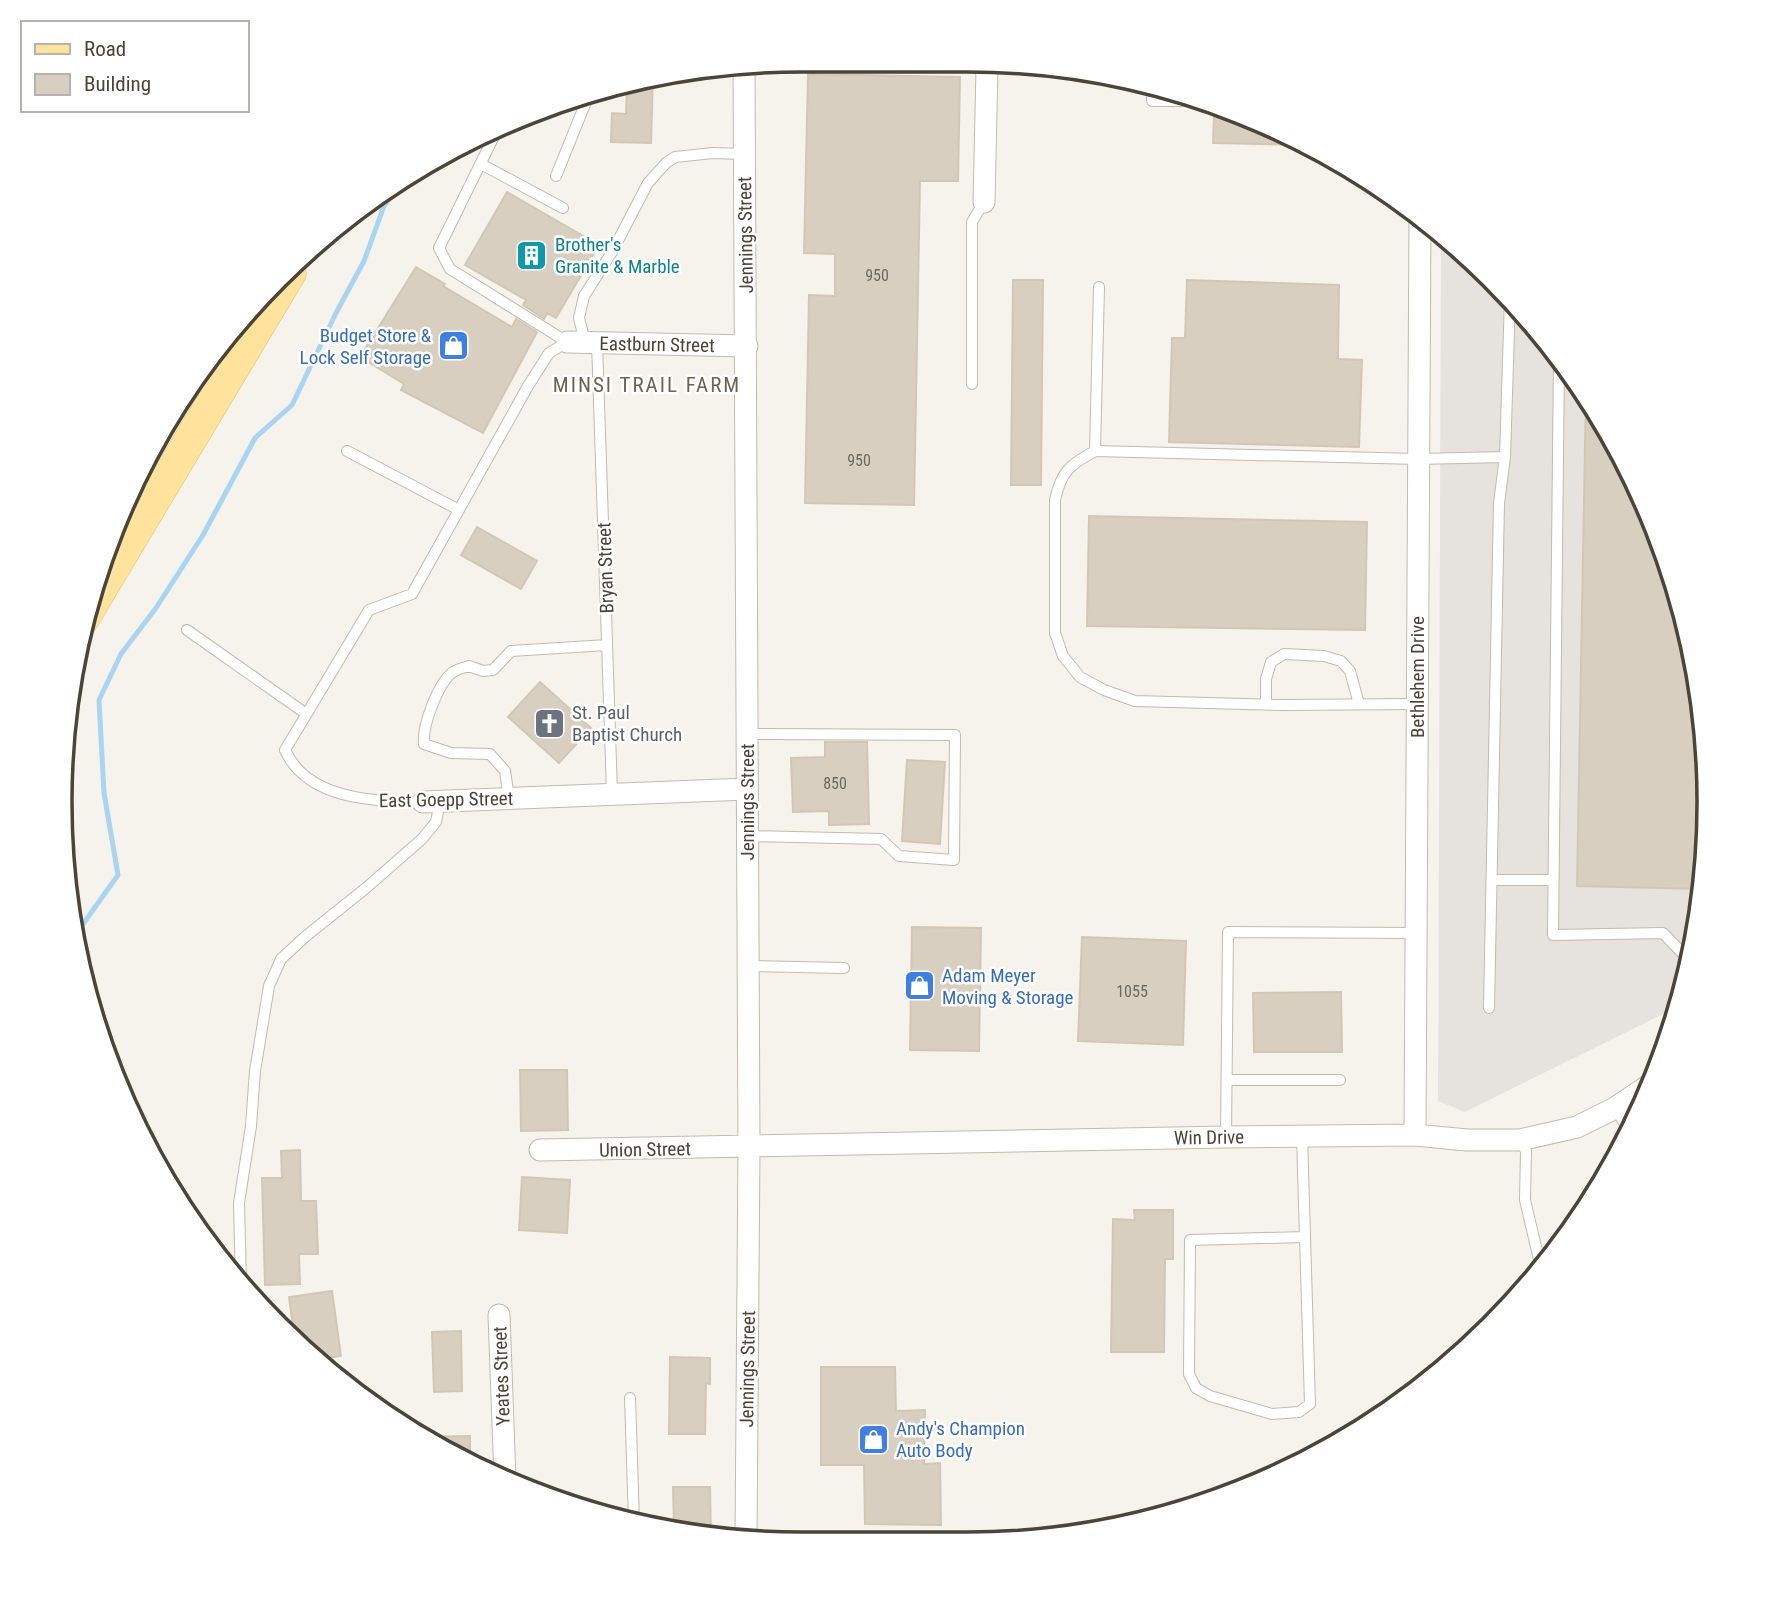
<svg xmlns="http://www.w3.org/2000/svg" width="1769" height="1604" font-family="'Roboto Condensed',sans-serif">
  <rect width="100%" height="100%" fill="#f6f3ec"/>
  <path fill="#e6e2dd" d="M 1441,235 L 1492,277 L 1585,390 L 1653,518 L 1695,657 L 1709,802 L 1695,946 L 1677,1007 L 1465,1112 L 1438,1101 Z"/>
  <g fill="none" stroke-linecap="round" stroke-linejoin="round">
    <path stroke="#a9d4f2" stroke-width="5" d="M 73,938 L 118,875 L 104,793 L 99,700 L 121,654 L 156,608 L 203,535 L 255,438 L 292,405 L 336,313 L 364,261 L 384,206 L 402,181"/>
  </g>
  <path fill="#d8cfc1" stroke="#d3c7b4" stroke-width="2" d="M 808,74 L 960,77 L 958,181 L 920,181 L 914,505 L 805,503 L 809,295 L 835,296 L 835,254 L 804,253 Z
    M 653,75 L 651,143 L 611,142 L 612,113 L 626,114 L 627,84 Z
    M 1214,116 L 1253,117 L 1305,145 L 1213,143 Z
    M 507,192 L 599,245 L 556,318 L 547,313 L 544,319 L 523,305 L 526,300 L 465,265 Z
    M 416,267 L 445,284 L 443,286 L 512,327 L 516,319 L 537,332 L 483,433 L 401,390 L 404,384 L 360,357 Z
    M 1013,280 L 1043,280 L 1041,485 L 1011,485 Z
    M 1187,280 L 1339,285 L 1338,359 L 1362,360 L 1359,447 L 1169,442 L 1172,338 L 1185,338 Z
    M 1586,392 L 1653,518 L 1695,657 L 1709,802 L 1701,889 L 1577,886 Z
    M 1089,516 L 1367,522 L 1365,630 L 1087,626 Z
    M 477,527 L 537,561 L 521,589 L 461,555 Z
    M 540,682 L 591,728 L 559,763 L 508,717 Z
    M 825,742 L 867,742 L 869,824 L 829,825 L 829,811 L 793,812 L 791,758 L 825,757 Z
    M 907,760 L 945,762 L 940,844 L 902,841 Z
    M 912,927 L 981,928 L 979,1051 L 910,1050 Z
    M 1082,937 L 1186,941 L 1183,1045 L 1078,1041 Z
    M 1341,992 L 1342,1052 L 1254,1052 L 1253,993 Z
    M 520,1070 L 567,1070 L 568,1130 L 521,1131 Z
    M 300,1150 L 301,1201 L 316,1201 L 318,1254 L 299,1254 L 300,1284 L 265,1285 L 262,1178 L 282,1178 L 281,1151 Z
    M 522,1177 L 570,1180 L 567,1233 L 519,1230 Z
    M 1134,1210 L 1173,1210 L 1173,1259 L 1165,1259 L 1164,1352 L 1111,1352 L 1113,1219 L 1135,1220 Z
    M 332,1291 L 341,1356 L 312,1360 L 295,1341 L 289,1297 Z
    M 461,1331 L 462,1391 L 434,1392 L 432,1332 Z
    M 670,1357 L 710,1358 L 710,1384 L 706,1383 L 705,1434 L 669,1434 Z
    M 821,1367 L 895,1367 L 896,1411 L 925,1410 L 924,1464 L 940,1463 L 941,1525 L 865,1524 L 864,1465 L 821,1465 Z
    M 470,1436 L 470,1463 L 431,1445 L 419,1437 Z
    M 673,1487 L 710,1487 L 711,1538 L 674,1531 Z"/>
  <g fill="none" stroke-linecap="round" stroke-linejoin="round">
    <defs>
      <path id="service" d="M 1152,86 L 1152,101 L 1202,101
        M 481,164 L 563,208
        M 556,176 L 588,97
        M 1099,287 L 1095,451 L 1418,459 L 1505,457
        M 585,342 L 579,318 L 584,296 L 612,252 L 648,183 L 666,163 L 675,157 L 713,153 L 743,154
        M 597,342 L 612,793
        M 1559,359 L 1553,935 L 1663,933 L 1691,962
        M 972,384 L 972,222 L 984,202
        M 347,451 L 459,510
        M 1095,451 C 1071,464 1061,471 1055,500 L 1055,633 L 1063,656 L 1080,677 L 1104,690 L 1135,701 L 1280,705 L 1417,704
        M 129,493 L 149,506
        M 187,630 L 305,713
        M 1266,704 L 1266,679 L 1271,662 L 1284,654 L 1324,656 L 1341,661 L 1350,671 L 1359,704
        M 746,734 L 955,735 L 954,860 L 899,856 L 881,839 L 747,836
        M 509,798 L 505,771 L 490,754 L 451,753 L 424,744 C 422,726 438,683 453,672 C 458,669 465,667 469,666 L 483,671 L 493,670 L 511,651 L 607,645
        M 423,802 C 376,801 308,801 285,750 L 369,610 L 412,594 L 528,386 L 549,353 L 567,342 L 450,269 L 439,248 L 498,128
        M 1493,880 L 1553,880
        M 748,966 L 844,968
        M 1489,1008 L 1499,503 L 1505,457 L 1510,298
        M 1227,1080 L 1340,1080
        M 1615,1108 L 1629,1131
        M 1302,1136 L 1310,1404 L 1299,1412 L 1272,1414 L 1210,1396 L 1196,1388 L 1189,1374 L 1190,1240 L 1304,1237
        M 1226,1137 L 1228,932 L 1416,933
        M 1520,1140 L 1526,1151 L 1525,1200 L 1541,1268
        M 241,1284 L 239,1203 L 251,1126 L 255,1071 L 269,986 L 281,959 L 306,936 L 366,888 L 422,839 L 436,822 L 440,801
        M 630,1398 L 634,1522"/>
      <path id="minor" d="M 744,65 L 749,1147 L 746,1539
        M 984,202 L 987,68
        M 567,342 L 747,346
        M 423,802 L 747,789
        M 1415,1135 L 1420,218
        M 540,1150 L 1226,1137 L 1415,1135 L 1467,1140 L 1520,1140 L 1577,1127 L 1615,1108 L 1655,1081
        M 499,1315 L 505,1479"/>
      <path id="primary" d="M 83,619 L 290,273"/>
    </defs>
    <use href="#service" stroke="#c2bbae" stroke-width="12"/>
    <use href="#minor" stroke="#c2bbae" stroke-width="23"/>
    <use href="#primary" stroke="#e6c16a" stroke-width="33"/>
    <use href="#service" stroke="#fff" stroke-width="10"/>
    <use href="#minor" stroke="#fff" stroke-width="21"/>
    <use href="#primary" stroke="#ffe39c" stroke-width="32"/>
  </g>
  <defs>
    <symbol id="building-square" viewBox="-11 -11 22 22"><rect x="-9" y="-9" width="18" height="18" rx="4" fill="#0f9aa8" stroke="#fff"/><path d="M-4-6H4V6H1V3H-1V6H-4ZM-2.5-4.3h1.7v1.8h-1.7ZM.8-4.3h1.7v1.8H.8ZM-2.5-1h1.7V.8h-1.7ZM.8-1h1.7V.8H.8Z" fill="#fff"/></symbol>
    <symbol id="shop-square" viewBox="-11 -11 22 22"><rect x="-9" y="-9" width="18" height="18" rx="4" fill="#3f7fe0" stroke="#fff"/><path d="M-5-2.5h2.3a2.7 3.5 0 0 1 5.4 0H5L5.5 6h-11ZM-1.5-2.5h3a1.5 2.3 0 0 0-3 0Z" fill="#fff"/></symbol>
    <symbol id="church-square" viewBox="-11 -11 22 22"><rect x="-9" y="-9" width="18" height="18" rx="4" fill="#6b7280" stroke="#fff"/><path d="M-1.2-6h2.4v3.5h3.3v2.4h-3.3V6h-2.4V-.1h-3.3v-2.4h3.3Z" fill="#fff"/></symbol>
  </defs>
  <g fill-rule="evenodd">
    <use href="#building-square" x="514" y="238" width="35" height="35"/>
    <use href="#shop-square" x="436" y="328" width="35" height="35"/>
    <use href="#church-square" x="532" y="706" width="35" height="35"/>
    <use href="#shop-square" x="902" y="968" width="35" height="35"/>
    <use href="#shop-square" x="856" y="1422" width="35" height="35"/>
  </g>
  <g text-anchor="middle" stroke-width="5" stroke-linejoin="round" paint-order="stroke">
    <g font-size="16" fill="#6e675b">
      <text x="877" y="281">950</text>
      <text x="859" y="466">950</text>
      <text x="835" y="789">850</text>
      <text x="1132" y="997">1055</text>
    </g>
    <g font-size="19" fill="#4b4439" stroke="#fff">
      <text transform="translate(745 235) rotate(-91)" y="7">Jennings Street</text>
      <text transform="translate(657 344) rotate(1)" y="7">Eastburn Street</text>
      <text transform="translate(605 568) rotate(-92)" y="7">Bryan Street</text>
      <text transform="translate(1417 677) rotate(-90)" y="7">Bethlehem Drive</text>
      <text transform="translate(446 799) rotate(-1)" y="7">East Goepp Street</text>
      <text transform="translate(747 802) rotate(-90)" y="7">Jennings Street</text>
      <text transform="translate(1209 1137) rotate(-1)" y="7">Win Drive</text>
      <text transform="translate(645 1149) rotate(-1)" y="7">Union Street</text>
      <text transform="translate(747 1369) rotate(-89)" y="7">Jennings Street</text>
      <text transform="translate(501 1376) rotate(-92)" y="7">Yeates Street</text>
    </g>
    <g font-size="19" fill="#0d838f" stroke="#fff" text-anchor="start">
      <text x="555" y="251">Brother's<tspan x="555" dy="22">Granite &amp; Marble</tspan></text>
    </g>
    <g font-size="19" fill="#366cbe" stroke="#fff" text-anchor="start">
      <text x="431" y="342" text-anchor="end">Budget Store &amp;<tspan x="431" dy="22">Lock Self Storage</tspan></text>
      <text x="942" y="982">Adam Meyer<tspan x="942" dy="22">Moving &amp; Storage</tspan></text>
      <text x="896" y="1435">Andy's Champion<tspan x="896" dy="22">Auto Body</tspan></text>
    </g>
    <g font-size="19" fill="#5b616d" stroke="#fff" text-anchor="start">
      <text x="572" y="719">St. Paul<tspan x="572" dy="22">Baptist Church</tspan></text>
    </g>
    <g font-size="21" letter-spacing="2" fill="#6e6250" stroke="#fff">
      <text x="647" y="392">MINSI TRAIL FARM</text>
    </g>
  </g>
  <path d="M0 0H1769V1604H0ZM802 72H967A730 730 0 0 1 1697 802V802A730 730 0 0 1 967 1532H802A730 730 0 0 1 72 802V802A730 730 0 0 1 802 72Z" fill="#fff" fill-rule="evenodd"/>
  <path fill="none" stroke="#4b4439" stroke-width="3.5" d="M802 72H967A730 730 0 0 1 1697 802V802A730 730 0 0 1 967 1532H802A730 730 0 0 1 72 802V802A730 730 0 0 1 802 72Z"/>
  <rect x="21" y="21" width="228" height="91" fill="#ffffff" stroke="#b7b4b0" stroke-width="2"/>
  <rect x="35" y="44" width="35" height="10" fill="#ffe39c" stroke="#b7b4b0" stroke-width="2"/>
  <text x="84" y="56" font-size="21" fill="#4b4439">Road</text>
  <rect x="35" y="74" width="35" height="21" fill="#d8cfc1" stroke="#b7b4b0" stroke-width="2"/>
  <text x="84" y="91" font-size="21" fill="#4b4439">Building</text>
</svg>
